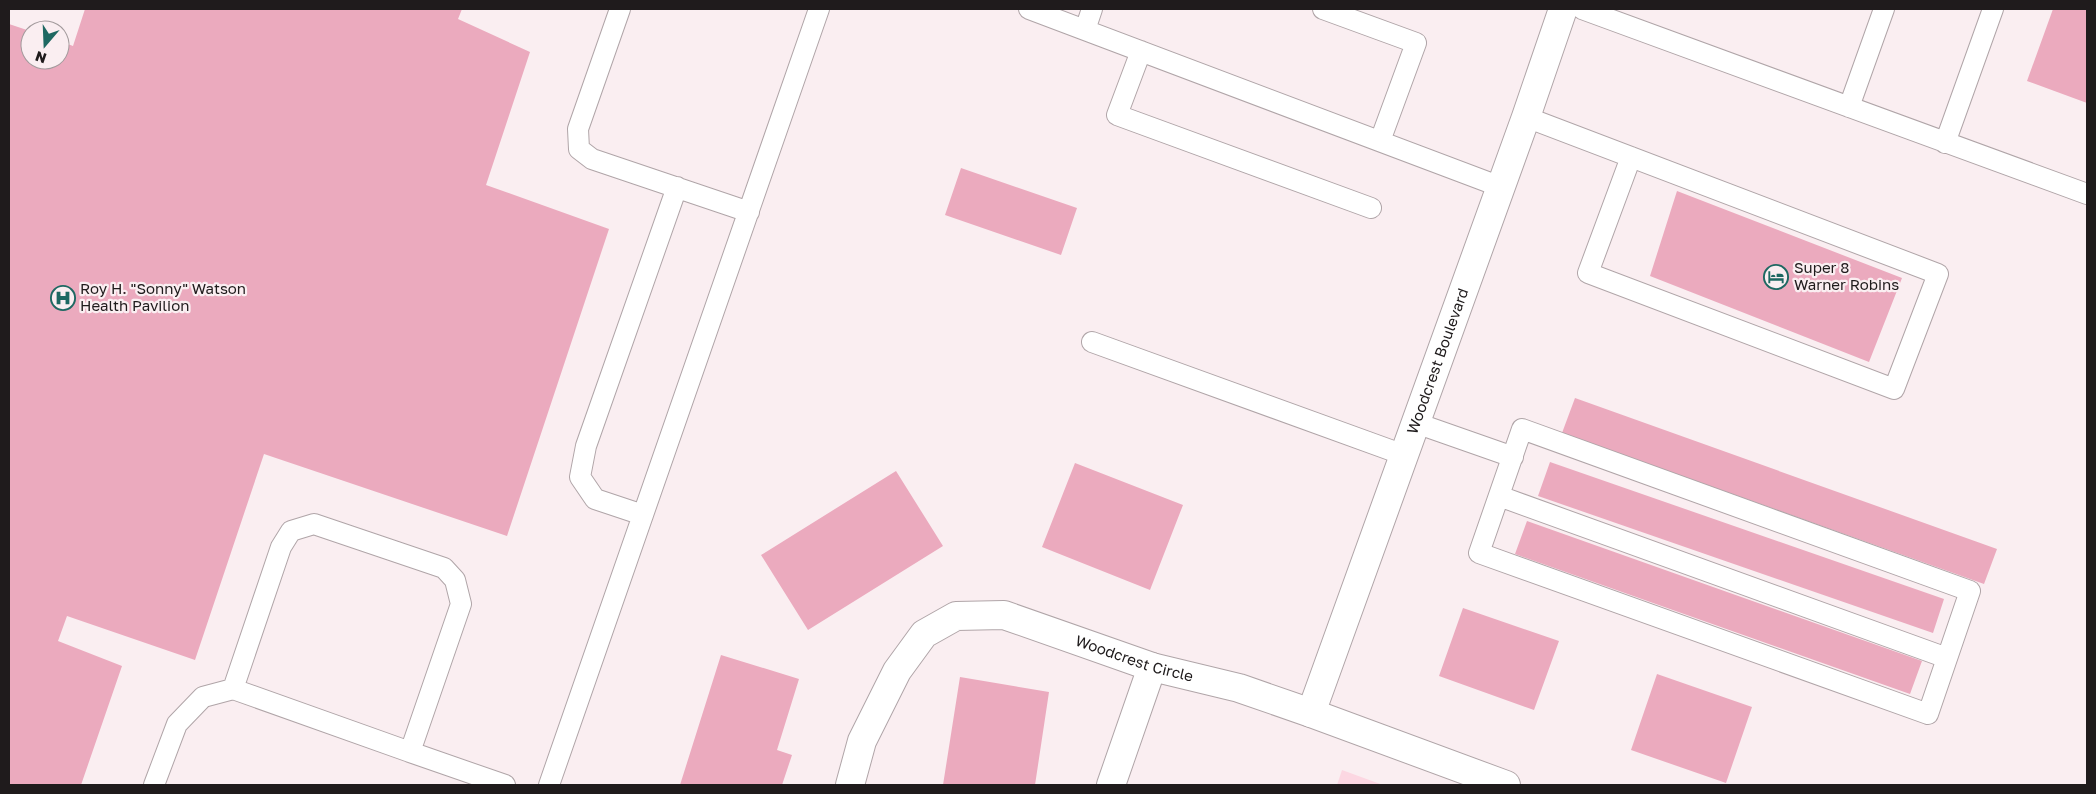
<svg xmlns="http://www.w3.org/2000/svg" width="2096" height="794" font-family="'Golos Text',sans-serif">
  <rect width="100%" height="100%" fill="#faeef1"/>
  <path fill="#fcd7e2" d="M 1342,770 L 1383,785 L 1337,785 Z"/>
  <path fill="#ebaabe" d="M 85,9 L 462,9 L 458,19 L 530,52 L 486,185 L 609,229 L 507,536 L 264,454 L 195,660 L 67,616 L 58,641 L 122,666 L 81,785 L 9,785 L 9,24 L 30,31 L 30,60 L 60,60 L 60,41 L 73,46 Z
    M 2053,9 L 2087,9 L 2087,103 L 2027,81 Z
    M 961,168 L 1077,208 L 1061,255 L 945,215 Z
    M 1677,191 L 1902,278 L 1869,362 L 1650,276 Z
    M 1575,398 L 1997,549 L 1984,584 L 1562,433 Z
    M 1550,462 L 1944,599 L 1933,633 L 1538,496 Z
    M 1075,463 L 1183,505 L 1150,590 L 1042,547 Z
    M 896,471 L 943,546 L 808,630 L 761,555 Z
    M 1527,521 L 1922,661 L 1910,694 L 1515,554 Z
    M 1463,608 L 1559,641 L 1534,710 L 1439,676 Z
    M 721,655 L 799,679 L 777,750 L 792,755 L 782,785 L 680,785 Z
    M 1657,674 L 1752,707 L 1726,783 L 1631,750 Z
    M 960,677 L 1049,692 L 1035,785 L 943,785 Z"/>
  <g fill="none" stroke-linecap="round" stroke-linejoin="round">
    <defs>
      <path id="lane" d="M 620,9 L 578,129 L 579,149 L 592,159 L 749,212
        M 1029,9 L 1501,187
        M 1323,9 L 1416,43 L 1380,141
        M 1582,9 L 2087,194
        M 1085,30 L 1092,9
        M 1141,51 L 1117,115 L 1371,208
        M 1849,107 L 1884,9
        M 1526,117 L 1938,274 L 1894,389 L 1588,273 L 1631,157
        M 1945,143 L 1993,9
        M 1092,342 L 1404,455
        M 1416,423 L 1513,457
        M 1522,429 L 1970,591 L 1928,714 L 1479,553 Z
        M 1499,496 L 1947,658
        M 643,515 L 595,499 L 580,477 L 586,446 L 677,187
        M 233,689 L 410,752
        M 154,785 L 177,724 L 203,697 L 233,689 L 281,547 L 291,531 L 314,524 L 444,568 L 455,580 L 461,604 L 410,752 L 505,785
        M 549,785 L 819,9"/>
      <g id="street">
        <path id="s1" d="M 1311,713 L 1526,117 L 1563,9"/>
        <path id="s2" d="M 850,785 L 862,741 L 897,671 L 924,634 L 956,616 L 1004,615 L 1152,667 L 1239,688 L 1311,713 L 1506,785"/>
        <path d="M 1111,785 L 1152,667"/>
      </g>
    </defs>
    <use href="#lane" stroke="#b0a5a8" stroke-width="22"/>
    <use href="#street" stroke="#b0a5a8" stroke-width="30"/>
    <use href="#lane" stroke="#fff" stroke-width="20"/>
    <use href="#street" stroke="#fff" stroke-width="28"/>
  </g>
  <defs>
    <symbol id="hotel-ring" viewBox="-11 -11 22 22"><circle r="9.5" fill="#faeef1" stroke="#1e6862" stroke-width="1.5"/><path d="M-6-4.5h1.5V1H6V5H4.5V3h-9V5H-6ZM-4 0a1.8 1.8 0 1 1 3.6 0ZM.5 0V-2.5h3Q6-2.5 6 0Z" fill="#1e6862"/></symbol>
    <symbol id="hospital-ring" viewBox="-11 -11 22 22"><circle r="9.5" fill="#faeef1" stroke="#1e6862" stroke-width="1.5"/><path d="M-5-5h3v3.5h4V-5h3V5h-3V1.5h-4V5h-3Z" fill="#1e6862"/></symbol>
  </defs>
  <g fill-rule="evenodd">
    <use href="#hotel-ring" x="1762" y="263" width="28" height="28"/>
    <use href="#hospital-ring" x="49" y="284" width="28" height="28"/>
  </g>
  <g text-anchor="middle" stroke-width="4.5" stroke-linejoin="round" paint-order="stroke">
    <g font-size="15" fill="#1f1b1c" stroke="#faeef1" text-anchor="start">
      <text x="1794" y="273">Super 8<tspan x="1794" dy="17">Warner Robins</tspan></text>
      <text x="80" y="294">Roy H. "Sonny" Watson<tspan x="80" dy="17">Health Pavilion</tspan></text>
    </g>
    <g font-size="15" fill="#1f1b1c" stroke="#faeef1">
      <text dy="5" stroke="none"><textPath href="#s1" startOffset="374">Woodcrest Boulevard</textPath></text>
      <text dy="5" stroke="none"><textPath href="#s2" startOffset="392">Woodcrest Circle</textPath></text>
    </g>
  </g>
  <rect width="2096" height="794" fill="none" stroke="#1f1b1c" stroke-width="20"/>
  <g transform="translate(45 45) rotate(199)"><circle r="24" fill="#faeef1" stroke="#a29a9c"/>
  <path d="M0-4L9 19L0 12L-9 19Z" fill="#1e6862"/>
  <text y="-8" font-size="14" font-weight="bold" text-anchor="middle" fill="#1f1b1c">N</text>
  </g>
</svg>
